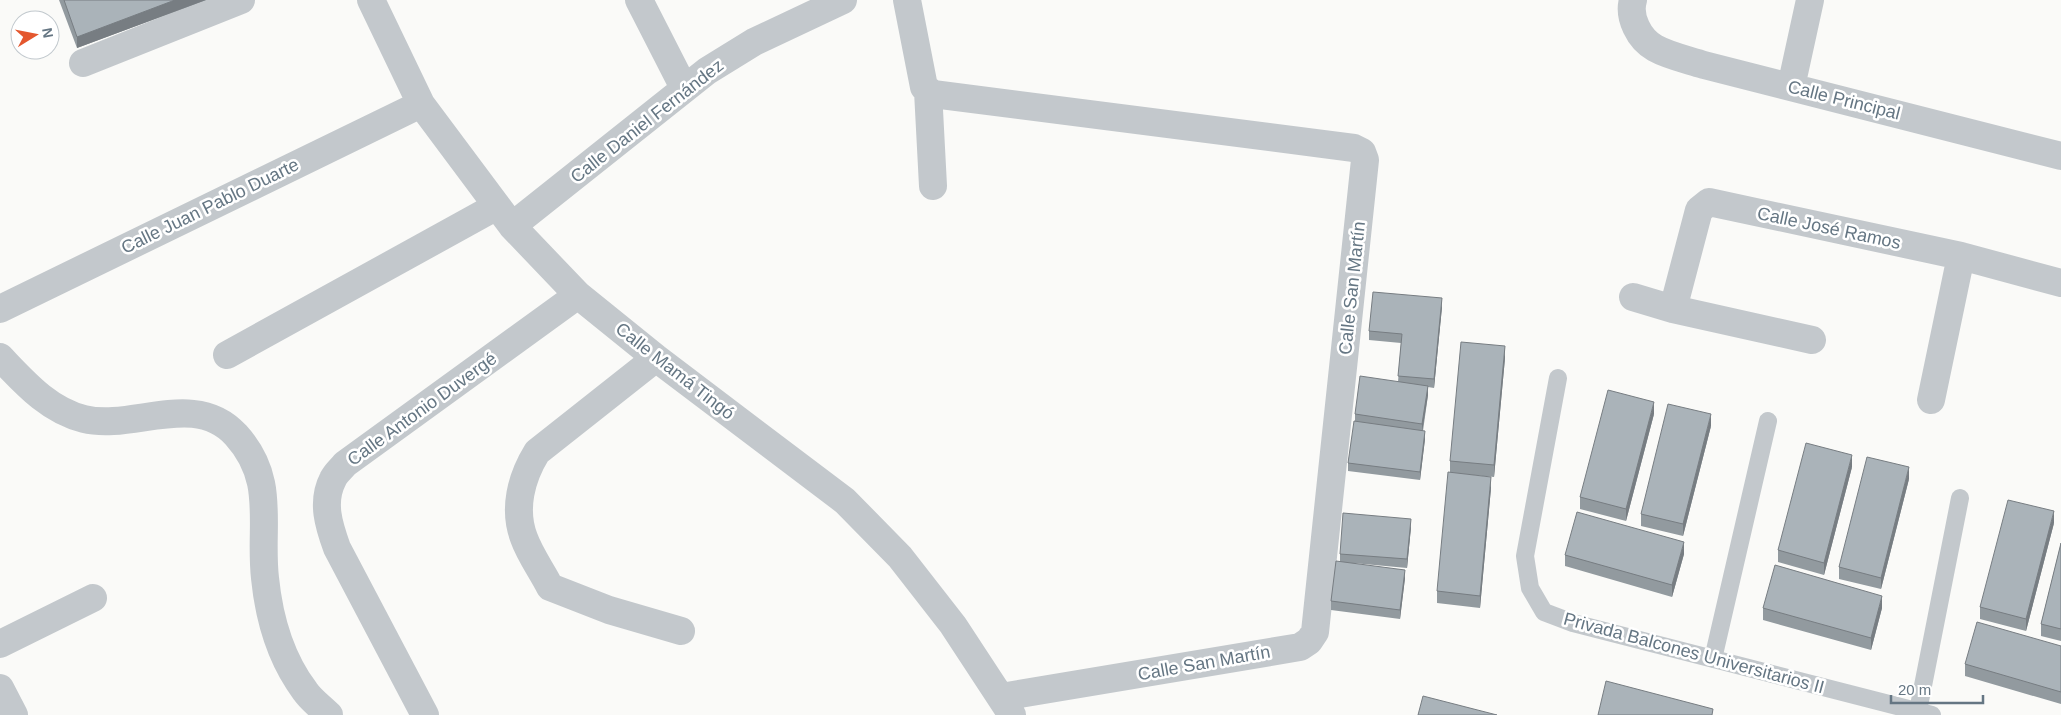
<svg xmlns="http://www.w3.org/2000/svg" width="2061" height="715" font-family="Helvetica,sans-serif">
  <rect width="100%" height="100%" fill="#fafaf8"/>
  <g fill="none" stroke-linecap="round" stroke-linejoin="round">
    <path stroke="#c3c8cc" stroke-width="18" d="M 1558,378 L 1525,556 L 1530,588 L 1544,612 L 1573,623 L 1932,715
      M 1713,659 L 1768,421
      M 1918,711 L 1960,498"/>
    <path stroke="#c3c8cc" stroke-width="28" d="M 371,0 L 421,104 L 512,226 L 578,295 L 656,358 L 845,501 L 900,557 L 953,625 L 1012,715
      M 639,0 L 684,88
      M 907,0 L 924,87 L 933,94 L 1354,148 L 1362,152 L 1365,160 L 1315,632 L 1309,641 L 1300,647 L 1001,697
      M 1633,0 C 1628,17 1639,39 1655,48 C 1669,56 1689,60 1704,65 L 2061,156
      M 83,63 L 241,0
      M 1791,87 L 1810,0
      M 928,91 L 933,186
      M 512,226 L 707,71 L 754,42 L 843,0
      M 1633,297 L 1673,309 L 1812,340
      M 0,309 L 421,104
      M 1673,309 L 1699,210 L 1709,202 L 1961,256 L 2061,283
      M 227,355 L 497,206
      M 0,357 C 24,382 48,410 84,419 C 133,431 195,390 236,435 C 277,480 259,525 265,578 C 269,618 281,659 305,691 C 311,700 321,707 329,715
      M 656,358 L 537,452 C 521,478 513,509 524,538 C 530,555 542,571 550,587 L 609,610 L 681,631
      M 1931,400 L 1961,256
      M 0,644 L 93,598
      M 0,688 L 14,715
      M 425,715 L 337,548 C 329,526 321,502 333,479 C 335,474 341,469 345,464 L 578,295"/>
  </g>
  <path fill="#929a9f" d="M 59,0 L 206,0 L 77,48 Z
    M 1442,307 L 1434,388 L 1428,387 L 1428,395 L 1423,431 L 1425,439 L 1420,480 L 1348,471 L 1348,463 L 1355,421 L 1355,414 L 1398,382 L 1401,343 L 1369,340 L 1369,331 Z
    M 1505,358 L 1494,477 L 1450,473 L 1450,461 Z
    M 1654,414 L 1626,521 L 1580,509 L 1580,497 Z
    M 1711,426 L 1683,536 L 1641,526 L 1641,514 Z
    M 1852,467 L 1824,575 L 1778,562 L 1778,550 Z
    M 1909,479 L 1881,589 L 1839,579 L 1839,567 Z
    M 1491,488 L 1480,608 L 1437,603 L 1437,591 Z
    M 2054,523 L 2026,631 L 1980,619 L 1980,607 Z
    M 1411,527 L 1407,568 L 1353,563 L 1405,578 L 1400,619 L 1331,610 L 1331,601 L 1340,561 L 1340,554 Z
    M 2061,543 L 2061,641 L 2041,636 L 2041,624 Z
    M 1684,554 L 1672,597 L 1565,566 L 1565,555 Z
    M 1763,608 L 1882,608 L 1871,650 L 1763,620 Z
    M 2061,646 L 2061,704 L 1965,676 L 1965,664 Z"/>
  <path fill="#777d82" d="M 175,0 L 206,0 L 77,48 L 77,37 Z
    M 1442,298 L 1442,307 L 1434,388 L 1434,379 Z
    M 1505,346 L 1505,358 L 1494,477 L 1494,465 Z
    M 1428,386 L 1428,395 L 1422,432 L 1422,424 Z
    M 1654,402 L 1654,414 L 1626,521 L 1626,509 Z
    M 1711,414 L 1711,426 L 1683,536 L 1683,524 Z
    M 1425,431 L 1425,439 L 1420,480 L 1420,472 Z
    M 1852,455 L 1852,467 L 1824,575 L 1824,563 Z
    M 1909,467 L 1909,479 L 1881,589 L 1881,578 Z
    M 1491,477 L 1491,488 L 1480,608 L 1480,596 Z
    M 2054,511 L 2054,523 L 2026,631 L 2026,619 Z
    M 1411,519 L 1411,527 L 1407,568 L 1407,559 Z
    M 1684,542 L 1684,554 L 1672,597 L 1672,585 Z
    M 1405,570 L 1405,578 L 1400,619 L 1400,610 Z
    M 1882,596 L 1882,608 L 1871,650 L 1871,638 Z"/>
  <path fill="#aab3b9" stroke="#777d82" d="M 64,0 L 175,0 L 77,37 Z
    M 1373,292 L 1442,298 L 1434,379 L 1398,376 L 1402,334 L 1369,331 Z
    M 1461,342 L 1505,346 L 1494,465 L 1450,461 Z
    M 1360,376 L 1428,386 L 1422,424 L 1355,414 Z
    M 1608,390 L 1654,402 L 1626,509 L 1580,497 Z
    M 1668,404 L 1711,414 L 1683,524 L 1641,514 Z
    M 1354,421 L 1425,431 L 1420,472 L 1348,463 Z
    M 1806,443 L 1852,455 L 1824,563 L 1778,550 Z
    M 1867,457 L 1909,467 L 1881,578 L 1839,567 Z
    M 1448,472 L 1491,477 L 1480,596 L 1437,591 Z
    M 2008,500 L 2054,511 L 2026,619 L 1980,607 Z
    M 1577,512 L 1684,542 L 1672,585 L 1565,555 Z
    M 1343,513 L 1411,519 L 1407,559 L 1340,554 Z
    M 2061,543 L 2061,629 L 2041,624 Z
    M 1336,561 L 1405,570 L 1400,610 L 1331,601 Z
    M 1775,565 L 1882,596 L 1871,638 L 1763,608 Z
    M 1977,622 L 2061,646 L 2061,692 L 1965,664 Z
    M 1606,681 L 1713,709 L 1712,715 L 1598,715 Z
    M 1423,696 L 1497,715 L 1418,715 Z"/>
  <g text-anchor="middle" stroke-width="5" stroke-linejoin="round" paint-order="stroke">
    <g font-size="18" fill="#657683" stroke="#fff">
      <text transform="translate(1844 100) rotate(14)" y="6">Calle Principal</text>
      <text transform="translate(647 121) rotate(-38)" y="6">Calle Daniel Fernández</text>
      <text transform="translate(210 206) rotate(-26)" y="6">Calle Juan Pablo Duarte</text>
      <text transform="translate(1829 228) rotate(12)" y="6">Calle José Ramos</text>
      <text transform="translate(1352 288) rotate(-84)" y="6">Calle San Martín</text>
      <text transform="translate(675 371) rotate(38)" y="6">Calle Mamá Tingó</text>
      <text transform="translate(422 409) rotate(-36)" y="6">Calle Antonio Duvergé</text>
      <text transform="translate(1694 653) rotate(15)" y="6">Privada Balcones Universitarios II</text>
      <text transform="translate(1204 663) rotate(-10)" y="6">Calle San Martín</text>
    </g>
  </g>
  <g transform="translate(35 35) rotate(80)"><circle r="24" fill="#ffffff" stroke="#c1c8cd"/>
  <path d="M0-4L9 19L0 12L-9 19Z" fill="#e4572e"/>
  <text y="-8" font-size="14" font-weight="bold" text-anchor="middle" fill="#657683">N</text>
  </g>
  <path d="M1891 695v8h92v-8" fill="none" stroke="#657683" stroke-width="2.5"/>
  <text x="1898" y="695" font-size="15" fill="#657683" stroke="#ffffff" stroke-width="4" paint-order="stroke">20 m</text>
</svg>
